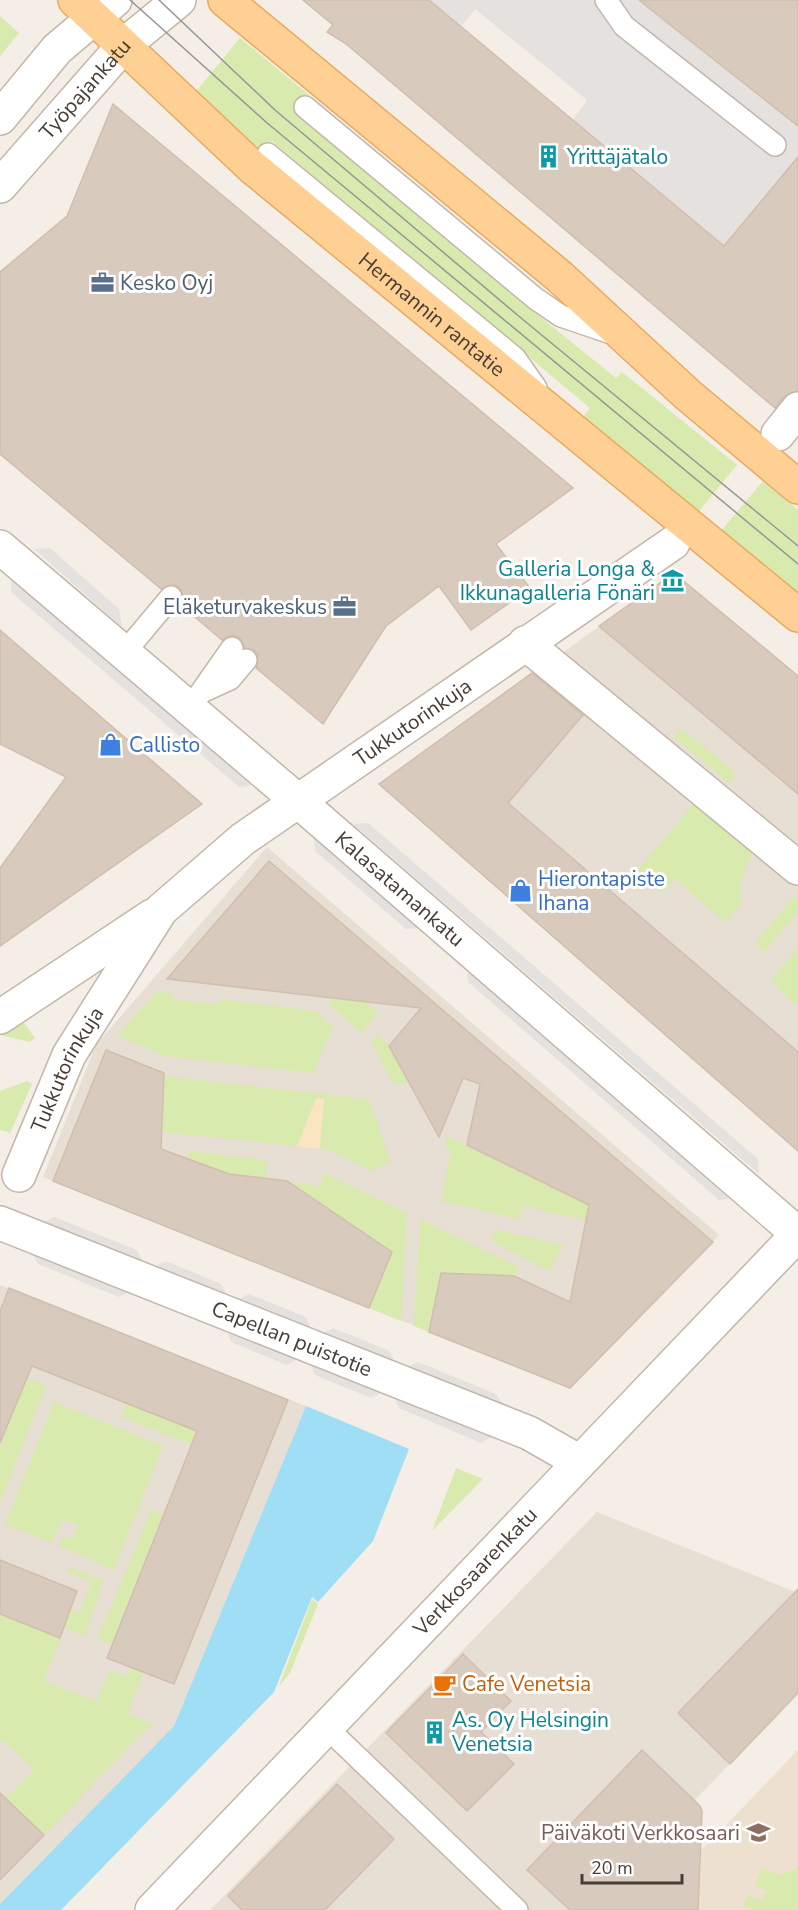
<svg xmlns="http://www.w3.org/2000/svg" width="798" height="1910" font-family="'Nunito Sans',sans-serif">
  <rect width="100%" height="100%" fill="#f4eee6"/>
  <path fill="#e8dfd4" d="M 674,573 L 798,677 L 798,1151 L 379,784 Z
    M 267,847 L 719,1235 L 570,1388 L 43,1177 L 96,1045 Z
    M 0,1285 L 306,1406 L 174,1726 L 0,1904 Z
    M 597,1512 L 798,1593 L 798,1693 L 589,1910 L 210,1910 Z"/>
  <path fill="#eee0cf" d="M 798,1750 L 798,1910 L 642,1910 L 727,1824 Z"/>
  <path fill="#d8eaad" d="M 0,16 L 19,33 L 0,56 Z
    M 240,38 L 309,95 L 295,112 L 524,304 L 616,378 L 622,372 L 737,465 L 698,512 L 582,419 L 590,408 L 272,141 L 257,157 L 193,95 Z
    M 763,481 L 798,510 L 798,594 L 721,531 Z
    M 681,728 L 736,773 L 729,783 L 674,737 Z
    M 699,797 L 758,846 C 748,858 736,886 742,903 L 725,922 L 675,879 L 662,893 L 637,871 Z
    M 794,896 L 798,899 L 798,912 L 764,952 L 755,943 Z
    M 798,948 L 798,1000 L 795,1006 L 771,980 Z
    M 156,992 L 172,993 L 172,999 L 218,1004 L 219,999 L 316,1011 L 333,1027 L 313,1073 L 166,1056 L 117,1036 Z
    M 330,998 L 366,1002 L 378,1013 L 361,1033 L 329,1004 Z
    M 16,1012 L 35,1038 L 30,1042 L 0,1035 L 0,1023 Z
    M 377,1035 L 389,1046 L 409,1083 L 393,1083 L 371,1042 Z
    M 164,1076 L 369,1099 L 390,1161 L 371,1171 L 329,1150 L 320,1149 L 324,1099 L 316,1098 L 297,1146 L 161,1132 Z
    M 27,1081 L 32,1084 L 10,1133 L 0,1130 L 0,1091 Z
    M 447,1136 L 589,1205 L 586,1220 L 522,1206 L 520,1219 L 441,1201 L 451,1150 L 445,1147 Z
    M 189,1151 L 267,1160 L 265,1179 L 229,1174 L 188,1159 Z
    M 324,1173 L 407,1213 L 401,1321 L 369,1308 L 392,1251 L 287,1181 L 322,1186 Z
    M 420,1219 L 519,1267 L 514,1276 L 441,1273 L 429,1332 L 414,1326 Z
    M 494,1229 L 564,1245 L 552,1263 L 552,1272 L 492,1242 Z
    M 27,1378 L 46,1386 L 0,1503 L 0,1447 Z
    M 54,1402 L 163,1446 L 114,1570 L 59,1546 L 63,1537 L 73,1538 L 78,1524 L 62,1520 L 52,1543 L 5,1525 Z
    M 127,1403 L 197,1431 L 191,1444 L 121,1417 Z
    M 456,1468 L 483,1479 L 432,1531 Z
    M 151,1509 L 163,1514 L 112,1644 L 98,1639 Z
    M 68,1566 L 104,1581 L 84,1636 L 64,1628 L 71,1609 L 80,1613 L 92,1582 L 66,1571 Z
    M 312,1599 L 318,1604 L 290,1673 L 279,1686 Z
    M 0,1614 L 60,1638 L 44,1681 L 97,1701 L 110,1670 L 127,1677 L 132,1667 L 143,1672 L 128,1713 L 155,1725 L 143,1732 L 44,1835 L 6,1798 L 34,1770 L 3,1740 L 0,1743 Z
    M 798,1865 L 798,1910 L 754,1910 L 743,1906 L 748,1895 L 762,1900 L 766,1891 L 755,1885 L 762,1868 L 779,1875 L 796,1870 Z"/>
  <path fill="#fae5c0" d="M 316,1098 L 324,1099 L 320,1149 L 297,1146 Z"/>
  <path fill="#e5e1de" d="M 429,0 L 650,0 L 647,6 L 796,124 L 798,122 L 798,157 L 724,246 L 573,120 L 587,100 L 475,9 L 461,27 Z
    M 50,548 L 119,609 L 122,627 L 34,549 Z
    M 11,577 L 254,785 L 239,787 L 11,592 Z
    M 368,823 L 758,1159 L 759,1174 L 353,824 Z
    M 314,837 L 421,928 L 406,929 L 315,851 Z
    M 467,968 L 734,1198 L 719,1200 L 468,982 Z
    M 54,1217 L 137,1250 L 143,1263 L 42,1223 Z
    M 31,1250 L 131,1291 L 119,1297 L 38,1264 Z
    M 166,1261 L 221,1284 L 228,1296 L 153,1267 Z
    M 249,1294 L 306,1317 L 312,1330 L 236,1300 Z
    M 226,1328 L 299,1358 L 287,1365 L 231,1342 Z
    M 333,1328 L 390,1351 L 395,1363 L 321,1334 Z
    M 309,1361 L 383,1392 L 371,1398 L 315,1375 Z
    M 418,1362 L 496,1394 L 505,1407 L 405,1368 Z
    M 394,1395 L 494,1436 L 481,1443 L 399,1408 Z"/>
  <path fill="#9fdef4" d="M 306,1406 L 409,1449 L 373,1541 L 318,1602 L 312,1597 L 274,1692 L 61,1910 L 0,1910 L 0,1904 L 174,1726 Z"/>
  <path fill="#d9cabe" stroke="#d1beae" stroke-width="1.5" d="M 303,0 L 429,0 L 724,246 L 798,157 L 798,391 L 784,397 L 775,408 L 345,43 L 327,32 L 333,25 Z
    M 639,0 L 798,0 L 798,126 L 679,32 Z
    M 113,104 L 573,488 L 496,544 L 530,588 L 471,630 L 439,586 L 386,626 L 323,724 L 256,668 L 258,655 L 254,650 L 245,648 L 240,638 L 233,635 L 222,640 L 181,605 L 184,599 L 180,588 L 173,584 L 161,589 L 0,454 L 0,272 L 67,216 Z
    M 674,573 L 798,676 L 798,794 L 599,626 Z
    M 0,630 L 202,804 L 0,946 L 0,868 L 66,777 L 0,744 Z
    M 532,673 L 583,715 L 508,803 L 798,1052 L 798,1151 L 379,784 Z
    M 269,861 L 713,1242 L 570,1388 L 429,1332 L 441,1273 L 514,1276 L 570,1302 L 589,1205 L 467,1145 L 480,1084 L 463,1078 L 439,1137 L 389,1046 L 421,1008 L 167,979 Z
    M 106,1050 L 164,1073 L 161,1149 L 229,1174 L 287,1181 L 392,1252 L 369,1308 L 53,1181 Z
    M 9,1288 L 288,1400 L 174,1684 L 107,1658 L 197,1431 L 32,1366 L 0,1443 L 0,1312 Z
    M 0,1560 L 77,1591 L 60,1638 L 0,1614 Z
    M 798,1589 L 798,1693 L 730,1764 L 678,1713 Z
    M 463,1654 L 511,1701 L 481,1732 L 514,1764 L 467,1811 L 386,1733 Z
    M 642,1750 L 700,1806 L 702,1811 L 698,1910 L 570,1910 L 527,1870 Z
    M 337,1784 L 394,1839 L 325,1910 L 242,1910 L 228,1896 Z
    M 0,1793 L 44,1835 L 0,1880 Z"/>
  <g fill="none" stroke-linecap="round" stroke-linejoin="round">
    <defs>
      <path id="lane" d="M 606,0 L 624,26 L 775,145
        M 305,107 L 536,299 L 561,316 L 614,334
        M 268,154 L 515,358 L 536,388
        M 124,653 L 171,597
        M 206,690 L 230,679 L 246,660
        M 190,708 L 232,648
        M 326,1727 L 517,1910"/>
      <g id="street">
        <path d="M 0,118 L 57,49 L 115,0"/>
        <path id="s1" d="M 0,186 L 124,45 L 179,0"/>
        <path d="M 778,434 L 798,409"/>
        <path id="s2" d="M 0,547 L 298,801 L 798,1234"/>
        <path d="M 525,643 L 798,868"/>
        <path d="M 0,1017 L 152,916"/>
        <path id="s3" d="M 19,1175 L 69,1055 L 161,910 L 243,839 L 673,543"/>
        <path id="s4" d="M 0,1223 L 529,1433 L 578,1461"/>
        <path id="s5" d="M 152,1910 L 798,1234"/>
      </g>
      <g id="primary">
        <path id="s6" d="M 75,0 L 252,167 L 798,615"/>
        <path d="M 225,0 L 559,276 L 688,395 L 798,487"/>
      </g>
    </defs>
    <use href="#lane" stroke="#c3b7ab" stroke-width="24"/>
    <use href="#street" stroke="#c3b7ab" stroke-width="36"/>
    <use href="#primary" stroke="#e9aa5f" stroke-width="36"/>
    <use href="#lane" stroke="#fff" stroke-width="21"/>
    <use href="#street" stroke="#fff" stroke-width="33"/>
    <use href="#primary" stroke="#ffd094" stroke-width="33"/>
    <path stroke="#969696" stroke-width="1.5" d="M 130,0 L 266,122 L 798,564
      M 159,0 L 275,110 L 521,318 L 798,546"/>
  </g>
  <defs>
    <symbol id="building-bare" viewBox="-9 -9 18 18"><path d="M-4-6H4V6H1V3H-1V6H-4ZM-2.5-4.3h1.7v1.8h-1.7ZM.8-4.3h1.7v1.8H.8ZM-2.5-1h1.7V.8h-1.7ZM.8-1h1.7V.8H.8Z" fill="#0f9aa8" stroke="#fff" stroke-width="2.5" paint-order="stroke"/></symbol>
    <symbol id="office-bare" viewBox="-9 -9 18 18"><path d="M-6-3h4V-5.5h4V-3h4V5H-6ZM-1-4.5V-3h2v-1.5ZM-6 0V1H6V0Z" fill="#5c6f8a" stroke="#fff" stroke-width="2.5" paint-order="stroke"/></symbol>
    <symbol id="museum-bare" viewBox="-9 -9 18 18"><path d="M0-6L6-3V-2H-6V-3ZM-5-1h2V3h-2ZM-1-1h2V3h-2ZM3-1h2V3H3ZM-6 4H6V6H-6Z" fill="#0f9aa8" stroke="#fff" stroke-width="2.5" paint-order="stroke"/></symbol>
    <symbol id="shop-bare" viewBox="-9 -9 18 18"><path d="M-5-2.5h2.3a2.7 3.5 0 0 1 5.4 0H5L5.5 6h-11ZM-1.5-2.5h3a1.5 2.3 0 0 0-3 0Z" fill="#3f7fe0" stroke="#fff" stroke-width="2.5" paint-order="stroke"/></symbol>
    <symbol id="cafe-bare" viewBox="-9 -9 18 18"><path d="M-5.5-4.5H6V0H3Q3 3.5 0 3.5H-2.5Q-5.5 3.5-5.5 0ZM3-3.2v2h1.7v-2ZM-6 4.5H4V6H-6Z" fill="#e8710a" stroke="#fff" stroke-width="2.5" paint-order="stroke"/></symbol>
    <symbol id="school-bare" viewBox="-9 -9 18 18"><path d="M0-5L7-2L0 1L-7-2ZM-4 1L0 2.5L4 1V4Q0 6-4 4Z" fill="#8d6e63" stroke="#fff" stroke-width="2.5" paint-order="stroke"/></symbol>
  </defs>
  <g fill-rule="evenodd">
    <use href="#building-bare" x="532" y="140" width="33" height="33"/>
    <use href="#office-bare" x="86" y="266" width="33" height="33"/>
    <use href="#museum-bare" x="656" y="564" width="33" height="33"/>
    <use href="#office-bare" x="328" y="590" width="33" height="33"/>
    <use href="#shop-bare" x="94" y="728" width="33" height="33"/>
    <use href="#shop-bare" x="504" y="874" width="33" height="33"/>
    <use href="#cafe-bare" x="428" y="1668" width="33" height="33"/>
    <use href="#building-bare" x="418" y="1716" width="33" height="33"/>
    <use href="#school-bare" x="742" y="1816" width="33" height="33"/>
  </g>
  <g text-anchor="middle" stroke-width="6" stroke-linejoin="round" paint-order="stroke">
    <g font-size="21" fill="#473d35" stroke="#fff">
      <text dy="7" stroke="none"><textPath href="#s1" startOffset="129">Työpajankatu</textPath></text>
      <text dy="7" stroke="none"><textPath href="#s6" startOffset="476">Hermannin rantatie</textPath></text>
      <text dy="7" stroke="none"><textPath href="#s3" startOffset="616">Tukkutorinkuja</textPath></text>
      <text dy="7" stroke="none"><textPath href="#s2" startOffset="526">Kalasatamankatu</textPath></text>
      <text dy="7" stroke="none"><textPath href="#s3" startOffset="116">Tukkutorinkuja</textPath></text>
      <text dy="7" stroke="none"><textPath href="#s4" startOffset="314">Capellan puistotie</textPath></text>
      <text dy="7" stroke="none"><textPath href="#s5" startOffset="468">Verkkosaarenkatu</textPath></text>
    </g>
    <g font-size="21" fill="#0d838f" stroke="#fff" text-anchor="start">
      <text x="567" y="164">Yrittäjätalo</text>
      <text x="655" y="576" text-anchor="end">Galleria Longa &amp;<tspan x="655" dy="24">Ikkunagalleria Fönäri</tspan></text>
      <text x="452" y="1727">As. Oy Helsingin<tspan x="452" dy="24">Venetsia</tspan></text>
    </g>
    <g font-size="21" fill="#4e5e75" stroke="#fff" text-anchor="start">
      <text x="120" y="290">Kesko Oyj</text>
      <text x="327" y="614" text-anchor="end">Eläketurvakeskus</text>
    </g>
    <g font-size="21" fill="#366cbe" stroke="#fff" text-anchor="start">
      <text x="129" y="752">Callisto</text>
      <text x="538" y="886">Hierontapiste<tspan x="538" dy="24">Ihana</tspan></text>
    </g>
    <g font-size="21" fill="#c56008" stroke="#fff" text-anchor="start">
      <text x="462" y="1691">Cafe Venetsia</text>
    </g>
    <g font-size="21" fill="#785e54" stroke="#fff" text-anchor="end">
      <text x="740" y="1840">Päiväkoti Verkkosaari</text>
    </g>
  </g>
  <path d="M582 1874v9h100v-9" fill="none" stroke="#473d35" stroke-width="3"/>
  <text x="591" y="1874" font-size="18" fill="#473d35" stroke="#ffffff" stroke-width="4.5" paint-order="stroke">20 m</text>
</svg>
